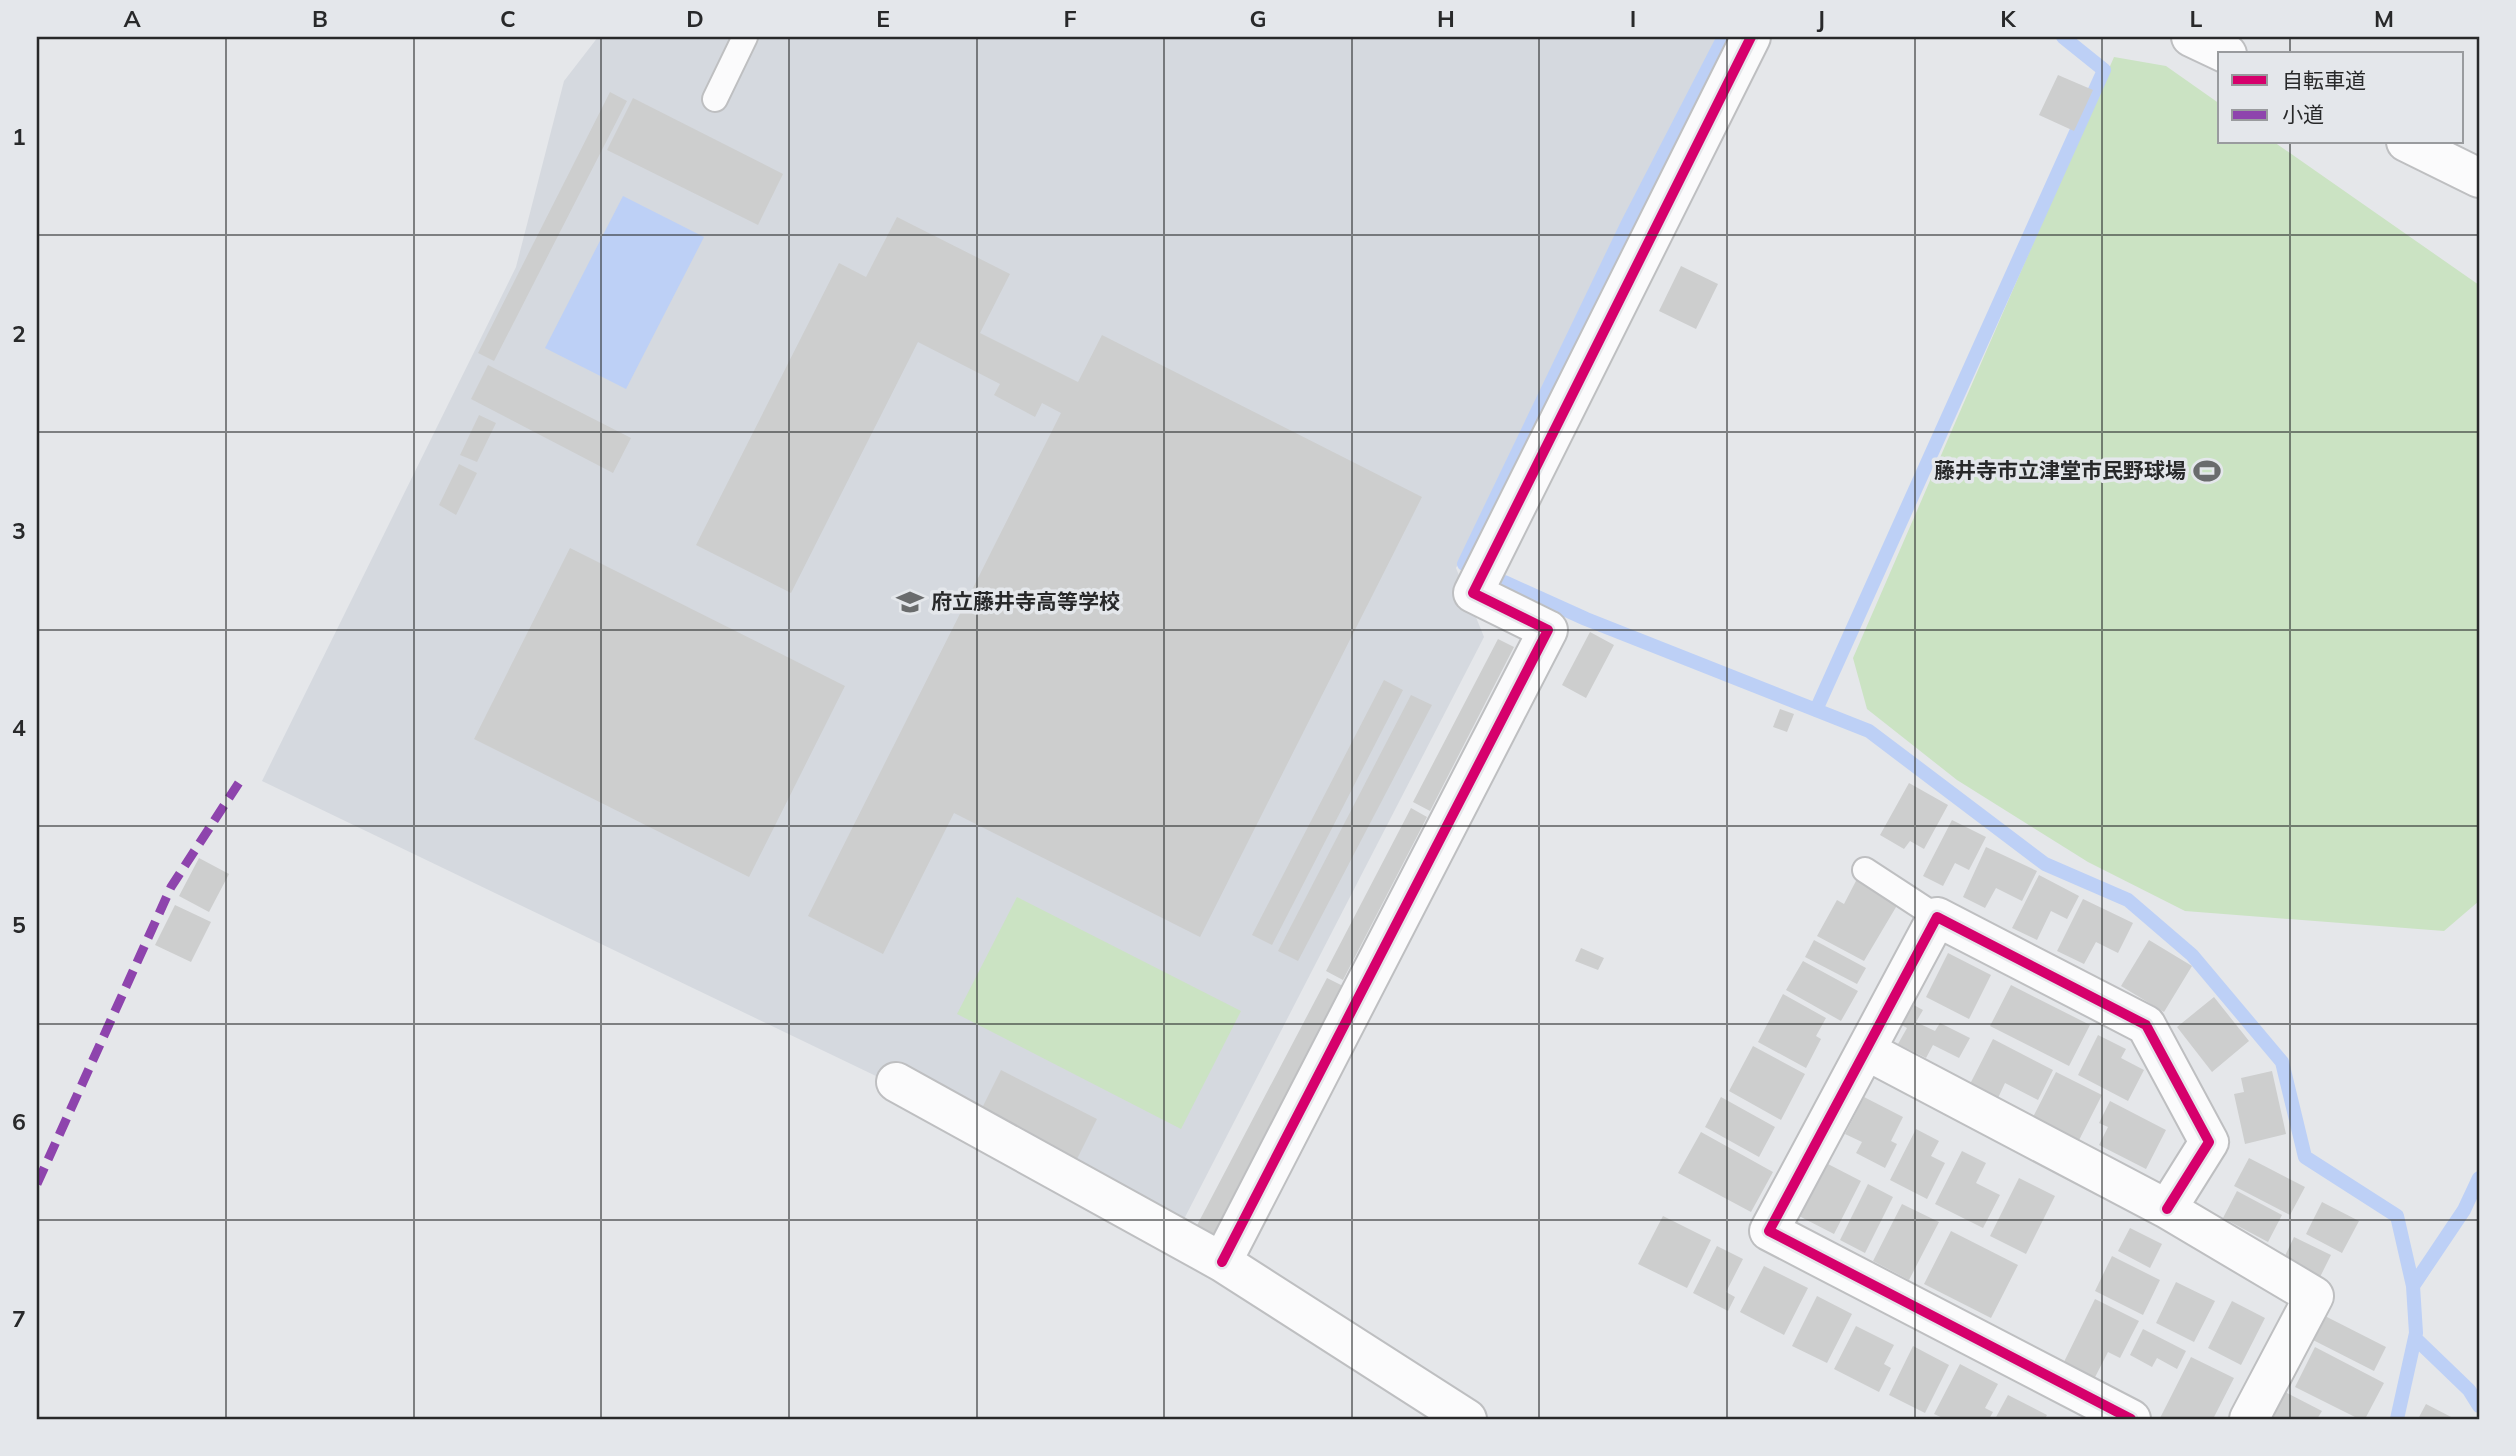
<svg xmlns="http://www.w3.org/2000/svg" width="2516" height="1456" font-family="Mulish,'Noto Sans JP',sans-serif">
  <rect width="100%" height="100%" fill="#e5e7ea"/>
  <path fill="#d5d9df" d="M 598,37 L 1727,37 L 1456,568 L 1484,637 L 1182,1223 L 262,781 L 516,267 L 564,81 Z"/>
  <path fill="#cbe3c3" d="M 2114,57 L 2166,66 L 2220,104 L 2220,142 L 2274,142 L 2479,285 L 2479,901 L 2444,931 L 2185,911 L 2088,862 L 1957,780 L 1867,709 L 1853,658 Z
    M 1017,897 L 1241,1011 L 1181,1129 L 957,1014 Z"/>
  <path fill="#bdd0f6" d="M 623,196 L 704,237 L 626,389 L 545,348 Z"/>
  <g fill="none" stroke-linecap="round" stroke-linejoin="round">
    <path stroke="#bdd0f6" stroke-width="14" d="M 1464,564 L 1627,225 L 1724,37
      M 1504,582 L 1586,619 L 1869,731 L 2045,864 L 2128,900 L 2192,955 L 2282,1062 L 2305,1157 L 2397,1216 L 2413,1286
      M 1816,710 L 2104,70 L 2063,37
      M 2415,1338 L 2469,1390 L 2479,1406
      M 2397,1419 L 2416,1333 L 2413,1286 L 2464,1210 L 2479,1178"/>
  </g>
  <path fill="#cdcece" d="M 2058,75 L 2093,90 L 2074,131 L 2039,115 Z
    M 610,92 L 627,101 L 494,361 L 478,353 Z
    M 633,98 L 783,174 L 758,225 L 607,150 Z
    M 897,217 L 1010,274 L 980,333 L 1078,382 L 1102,335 L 1422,497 L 1200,937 L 954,813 L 883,954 L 808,916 L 1061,413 L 1042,403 L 1035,417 L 994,395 L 1000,384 L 918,342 L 791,593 L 696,545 L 839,263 L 866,277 Z
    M 1681,266 L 1718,284 L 1696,329 L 1659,311 Z
    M 488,365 L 631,438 L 613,473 L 471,399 Z
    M 479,415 L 496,423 L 477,462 L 460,455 Z
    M 459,464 L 477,473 L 456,515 L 439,505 Z
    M 570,548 L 845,686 L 749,877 L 474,739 Z
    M 1590,632 L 1614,645 L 1586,698 L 1562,685 Z
    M 1498,639 L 1514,647 L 1430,811 L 1413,802 Z
    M 1384,680 L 1403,690 L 1272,945 L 1252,935 Z
    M 1411,695 L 1432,705 L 1298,961 L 1278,951 Z
    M 1780,709 L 1794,714 L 1787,732 L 1773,727 Z
    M 1909,783 L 1948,805 L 1924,849 L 1910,841 L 1904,849 L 1880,835 Z
    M 1411,808 L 1427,817 L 1343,980 L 1326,971 Z
    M 1952,820 L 1986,837 L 1969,870 L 1955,863 L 1943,886 L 1923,876 Z
    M 1986,847 L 2037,871 L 2022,901 L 1996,888 L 1985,908 L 1963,897 Z
    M 199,858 L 229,874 L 209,912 L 179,896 Z
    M 2039,875 L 2079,896 L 2067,919 L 2051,911 L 2037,940 L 2012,928 Z
    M 1857,879 L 1899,902 L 1864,961 L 1817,936 L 1837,900 L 1844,904 Z
    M 2083,899 L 2133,923 L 2118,953 L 2096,942 L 2084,964 L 2057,951 Z
    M 175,905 L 211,922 L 191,962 L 155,945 Z
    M 1814,940 L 1866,968 L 1857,984 L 1805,957 Z
    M 2149,940 L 2192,966 L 2164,1012 L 2121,986 Z
    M 1581,948 L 1604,958 L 1598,970 L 1575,961 Z
    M 1948,953 L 1991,975 L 1969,1019 L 1926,997 Z
    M 1803,961 L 1858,991 L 1841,1021 L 1786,990 Z
    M 1327,978 L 1345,987 L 1213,1238 L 1195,1229 Z
    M 2011,985 L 2090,1025 L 2069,1066 L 1990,1026 Z
    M 1783,994 L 1826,1018 L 1816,1036 L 1821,1039 L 1806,1068 L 1758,1042 Z
    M 2214,997 L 2249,1041 L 2212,1072 L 2177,1027 Z
    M 1906,1001 L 1923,1010 L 1916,1022 L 1935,1031 L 1940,1023 L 1970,1038 L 1959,1058 L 1933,1045 L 1926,1058 L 1898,1044 L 1907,1028 L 1896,1022 Z
    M 2098,1035 L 2126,1049 L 2121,1058 L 2144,1070 L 2128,1101 L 2078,1075 Z
    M 1993,1039 L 2053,1070 L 2038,1100 L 2005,1083 L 1998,1098 L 1970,1084 Z
    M 1753,1046 L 1805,1074 L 1781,1120 L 1729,1091 Z
    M 1001,1070 L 1097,1119 L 1077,1159 L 981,1110 Z
    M 2272,1071 L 2286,1134 L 2245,1144 L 2234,1094 L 2244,1092 L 2241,1078 Z
    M 2056,1072 L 2102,1095 L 2077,1144 L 2031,1121 Z
    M 1721,1097 L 1775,1127 L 1759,1157 L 1705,1127 Z
    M 1864,1097 L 1903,1117 L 1891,1141 L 1897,1144 L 1885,1168 L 1856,1153 L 1862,1142 L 1845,1134 Z
    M 2110,1101 L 2166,1130 L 2146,1169 L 2099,1145 L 2108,1127 L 2099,1123 Z
    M 1916,1129 L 1939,1141 L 1931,1156 L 1945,1163 L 1927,1199 L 1890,1180 Z
    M 1701,1132 L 1773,1172 L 1751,1212 L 1678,1173 Z
    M 1962,1151 L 1986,1163 L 1976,1183 L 2000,1195 L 1983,1228 L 1935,1204 Z
    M 2249,1158 L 2305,1187 L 2290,1215 L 2234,1186 Z
    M 1826,1163 L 1861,1181 L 1834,1234 L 1799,1216 Z
    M 2019,1178 L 2055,1196 L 2026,1254 L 1990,1236 Z
    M 1868,1184 L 1893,1197 L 1865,1253 L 1840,1240 Z
    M 2237,1191 L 2282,1215 L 2268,1242 L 2223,1218 Z
    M 2322,1202 L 2359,1221 L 2342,1253 L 2306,1234 Z
    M 1902,1204 L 1939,1222 L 1909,1280 L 1873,1261 Z
    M 1663,1216 L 1711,1240 L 1687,1288 L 1638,1264 Z
    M 2130,1228 L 2162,1244 L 2150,1268 L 2118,1251 Z
    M 1951,1231 L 2018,1265 L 1991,1318 L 1924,1284 Z
    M 2294,1237 L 2331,1255 L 2319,1279 L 2283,1260 Z
    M 1717,1246 L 1743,1259 L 1726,1292 L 1735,1297 L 1728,1311 L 1693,1293 Z
    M 2112,1256 L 2160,1280 L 2143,1315 L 2095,1291 Z
    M 1764,1266 L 1808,1288 L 1784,1335 L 1740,1312 Z
    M 2176,1282 L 2215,1301 L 2194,1342 L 2156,1323 Z
    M 1817,1296 L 1852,1314 L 1827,1363 L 1792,1346 Z
    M 2095,1299 L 2139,1321 L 2120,1358 L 2108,1352 L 2092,1383 L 2061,1368 Z
    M 2232,1301 L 2265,1318 L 2241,1365 L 2208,1348 Z
    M 2325,1316 L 2386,1347 L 2374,1371 L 2313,1340 Z
    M 1856,1326 L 1894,1345 L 1884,1364 L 1891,1368 L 1879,1392 L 1834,1369 Z
    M 2143,1329 L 2186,1351 L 2177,1369 L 2157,1358 L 2152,1367 L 2130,1355 Z
    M 1913,1346 L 1949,1365 L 1925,1413 L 1889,1395 Z
    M 2315,1347 L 2384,1383 L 2365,1419 L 2359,1419 L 2295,1387 Z
    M 2191,1357 L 2234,1378 L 2213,1419 L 2161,1419 L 2160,1418 Z
    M 1960,1364 L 1998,1384 L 1985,1408 L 1993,1412 L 1989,1419 L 1945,1419 L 1934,1414 Z
    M 2283,1391 L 2322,1411 L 2317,1419 L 2269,1419 Z
    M 2008,1395 L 2047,1415 L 2045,1419 L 1995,1419 Z
    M 2426,1404 L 2455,1419 L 2418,1419 Z"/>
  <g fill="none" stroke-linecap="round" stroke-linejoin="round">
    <defs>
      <path id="service" d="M 715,99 L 745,37
        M 1865,870 L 1937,917"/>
      <path id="minor" d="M 2191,37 L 2227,54
        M 2406,142 L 2479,178
        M 1867,1051 L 2167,1209 L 2314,1296 L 2249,1419
        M 896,1082 L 1222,1262 L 1467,1419
        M 1222,1262 L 1548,630 L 1473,593 L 1751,37
        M 2131,1419 L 1769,1231 L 1937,917 L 2146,1025 L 2209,1142 L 2167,1209"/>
    </defs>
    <use href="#service" stroke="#bebfc1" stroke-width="28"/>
    <use href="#minor" stroke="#bebfc1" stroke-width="42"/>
    <use href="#service" stroke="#fbfbfc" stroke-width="24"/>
    <use href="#minor" stroke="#fbfbfc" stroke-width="38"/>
    <path stroke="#8e44ad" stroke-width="9" stroke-dasharray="18 9" stroke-linecap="butt" d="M 37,1184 L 171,887 L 240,781"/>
    <defs>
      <path id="cycleway" d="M 1222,1262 L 1548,630 L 1473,593 L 1751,37
        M 2131,1419 L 1769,1231 L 1937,917 L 2146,1025 L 2209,1142 L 2167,1209"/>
    </defs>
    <use href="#cycleway" stroke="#e4e7eb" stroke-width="15"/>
    <use href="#cycleway" stroke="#d6006c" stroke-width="10"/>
  </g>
  <path fill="none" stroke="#28292a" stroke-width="2" stroke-opacity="0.55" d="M 226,37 L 226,1419M 414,37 L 414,1419M 601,37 L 601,1419M 789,37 L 789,1419M 977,37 L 977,1419M 1164,37 L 1164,1419M 1352,37 L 1352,1419M 1539,37 L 1539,1419M 1727,37 L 1727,1419M 1915,37 L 1915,1419M 2102,37 L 2102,1419M 2290,37 L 2290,54M 2290,142 L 2290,1419M 37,235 L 2479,235M 37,432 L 2479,432M 37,630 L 2479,630M 37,826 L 2479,826M 37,1024 L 2479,1024M 37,1220 L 2479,1220"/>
  <defs>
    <symbol id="stadium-bare" viewBox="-9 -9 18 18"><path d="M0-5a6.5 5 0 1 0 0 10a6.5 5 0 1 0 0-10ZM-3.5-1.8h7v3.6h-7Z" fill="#6a6c6d" stroke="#e4e7eb" stroke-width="2.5" paint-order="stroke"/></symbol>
    <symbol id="school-bare" viewBox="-9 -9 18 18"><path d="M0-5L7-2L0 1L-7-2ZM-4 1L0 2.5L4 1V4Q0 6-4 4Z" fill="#6a6c6d" stroke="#e4e7eb" stroke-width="2.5" paint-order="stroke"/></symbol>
  </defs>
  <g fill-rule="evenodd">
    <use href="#stadium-bare" x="2188" y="452" width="38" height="38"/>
    <use href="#school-bare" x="891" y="583" width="38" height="38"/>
  </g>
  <g text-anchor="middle" stroke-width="7" stroke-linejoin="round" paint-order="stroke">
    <g font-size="21" font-weight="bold" fill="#28292a" stroke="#e4e7eb" text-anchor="end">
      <text x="2186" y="478">藤井寺市立津堂市民野球場</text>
      <text x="931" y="609" text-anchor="start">府立藤井寺高等学校</text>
    </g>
  </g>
  <rect width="2516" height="1456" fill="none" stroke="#e4e7eb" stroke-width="77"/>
  <rect x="2218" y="52" width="245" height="91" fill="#e4e7eb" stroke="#999b9e" stroke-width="2"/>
  <rect x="2232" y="75" width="35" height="10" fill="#d6006c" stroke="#999b9e" stroke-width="2"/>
  <text x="2282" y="88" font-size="21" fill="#28292a">自転車道</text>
  <rect x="2232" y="110" width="35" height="10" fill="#8e44ad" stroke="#999b9e" stroke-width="2"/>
  <text x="2282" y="122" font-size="21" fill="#28292a">小道</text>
  <rect x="38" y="38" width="2440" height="1380" fill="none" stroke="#28292a" stroke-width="2.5"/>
  <g font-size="23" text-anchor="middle" font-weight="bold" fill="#28292a">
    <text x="132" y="27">A</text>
    <text x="320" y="27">B</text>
    <text x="508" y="27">C</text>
    <text x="695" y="27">D</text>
    <text x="883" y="27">E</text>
    <text x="1070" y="27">F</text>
    <text x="1258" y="27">G</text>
    <text x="1446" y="27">H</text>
    <text x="1633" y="27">I</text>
    <text x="1821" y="27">J</text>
    <text x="2008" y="27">K</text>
    <text x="2196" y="27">L</text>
    <text x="2384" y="27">M</text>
    <text x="19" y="145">1</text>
    <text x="19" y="342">2</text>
    <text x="19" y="539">3</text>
    <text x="19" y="736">4</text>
    <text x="19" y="933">5</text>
    <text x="19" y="1130">6</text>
    <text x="19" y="1327">7</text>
  </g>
</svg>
